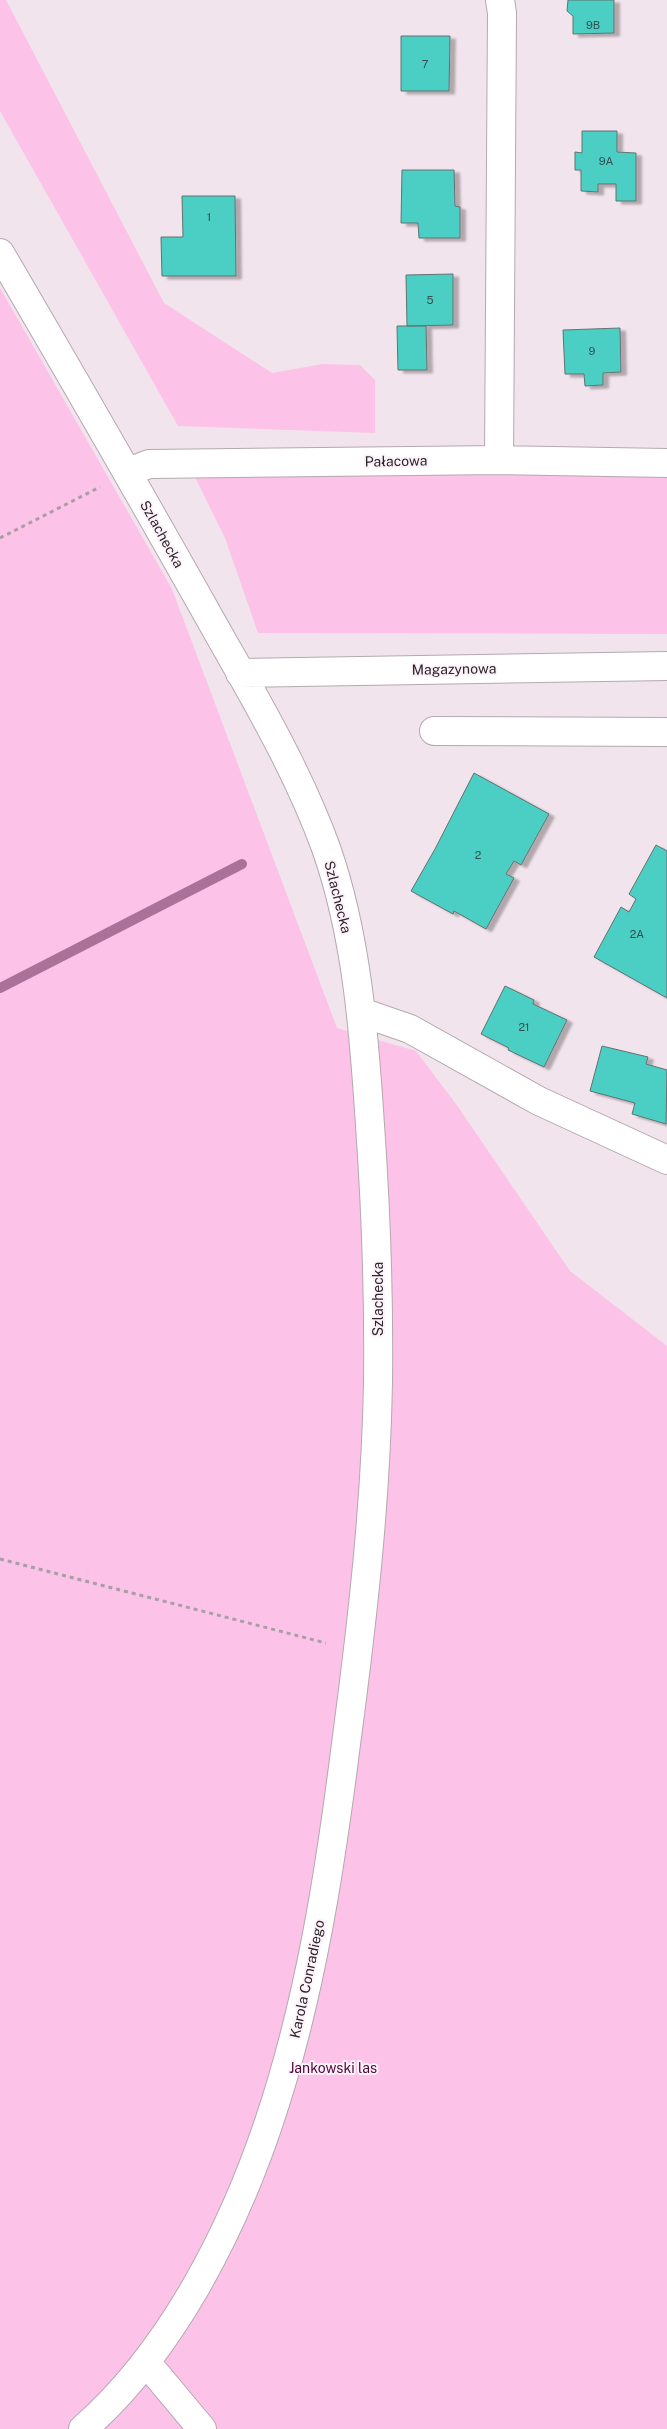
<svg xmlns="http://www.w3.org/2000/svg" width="667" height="2429" font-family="'Public Sans',sans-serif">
  <defs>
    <filter id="shadow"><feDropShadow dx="5.5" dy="3" stdDeviation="1" flood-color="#0004"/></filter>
  </defs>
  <rect width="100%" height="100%" fill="#f2e4ec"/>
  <path fill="#fcc2e7" d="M 0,0 L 6,0 L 164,303 L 272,373 L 323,364 L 360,365 L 375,380 L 375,433 L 178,426 L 0,111 Z
    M 0,288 L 172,589 L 337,1028 L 416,1051 L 456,1104 L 570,1271 L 667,1346 L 667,2429 L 0,2429 Z
    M 190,467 L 667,476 L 667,634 L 258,633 L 225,538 Z"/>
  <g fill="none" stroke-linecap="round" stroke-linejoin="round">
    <path stroke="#aa7298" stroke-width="10" d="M 0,988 L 242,864"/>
  </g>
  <path fill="#4bcec3" stroke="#637270" filter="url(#shadow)" d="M 568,0 L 614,0 L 614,33 L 573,34 L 573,16 L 567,11 Z
    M 401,36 L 450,36 L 449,91 L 401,91 Z
    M 582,131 L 617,131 L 617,152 L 636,153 L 636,201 L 616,201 L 616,184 L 598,184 L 598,192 L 581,191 L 581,170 L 575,170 L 575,152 L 582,153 Z
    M 402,170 L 454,170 L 455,206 L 460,207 L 460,238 L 419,238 L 418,223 L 401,223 Z
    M 182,196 L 235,196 L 236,276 L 162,276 L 161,237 L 183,237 Z
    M 453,274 L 453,325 L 407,326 L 406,275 Z
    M 397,326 L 426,326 L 427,370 L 398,370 Z
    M 620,328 L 621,372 L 603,373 L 603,385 L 585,386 L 584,374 L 565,374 L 563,330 Z
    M 474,773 L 549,814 L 521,865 L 514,861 L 506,874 L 514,878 L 486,929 L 454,911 L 453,914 L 411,891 L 435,849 Z
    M 656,845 L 667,851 L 667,998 L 594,957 L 621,907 L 629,912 L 636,899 L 629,894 Z
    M 505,986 L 534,1000 L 533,1004 L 567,1020 L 544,1067 L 508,1050 L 509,1048 L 481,1034 Z
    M 602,1046 L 648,1057 L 646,1064 L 667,1070 L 666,1124 L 632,1114 L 635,1103 L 590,1091 Z"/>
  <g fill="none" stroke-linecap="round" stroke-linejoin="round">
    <defs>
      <path id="minor" d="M 0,253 C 69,371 137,489 204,608 C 248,687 295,763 326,848 C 357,936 364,1033 370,1125 C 376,1211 379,1296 378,1382 C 376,1503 362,1624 346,1744 C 330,1871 310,2000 269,2122 C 232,2232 171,2352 83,2429
        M 499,460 L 502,13 L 500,0
        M 128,472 L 149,464 L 499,460 L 667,463
        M 240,673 L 667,666
        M 434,731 L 667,732
        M 361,1012 L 410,1029 L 539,1101 L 667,1160
        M 146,2362 L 202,2429"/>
    </defs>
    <use href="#minor" stroke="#b5a8b0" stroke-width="30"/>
    <path stroke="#a89ea4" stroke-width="3" stroke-dasharray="4 4" stroke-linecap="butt" d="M 0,538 L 100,487
      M 0,1559 L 326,1643"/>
    <use href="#minor" stroke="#fff" stroke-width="28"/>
  </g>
  <g text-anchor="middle" stroke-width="4" stroke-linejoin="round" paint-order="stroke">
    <g font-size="11" fill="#335050">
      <text x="593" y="29">9B</text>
      <text x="425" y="68">7</text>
      <text x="606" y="165">9A</text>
      <text x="209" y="221">1</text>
      <text x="430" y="304">5</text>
      <text x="592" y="355">9</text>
      <text x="478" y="859">2</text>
      <text x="637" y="938">2A</text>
      <text x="524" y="1031">21</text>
    </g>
    <g font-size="14" fill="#2b2629" stroke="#fdf2f9">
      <text transform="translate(396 461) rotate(-1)" y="5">Pałacowa</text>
      <text transform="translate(162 534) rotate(61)" y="5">Szlachecka</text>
      <text transform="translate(454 669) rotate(-1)" y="5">Magazynowa</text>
      <text transform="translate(338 897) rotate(76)" y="5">Szlachecka</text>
      <text transform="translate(378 1299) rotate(-90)" y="5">Szlachecka</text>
      <text transform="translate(307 1979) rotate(-78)" y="5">Karola Conradiego</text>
    </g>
    <g font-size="14" fill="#4d073c" stroke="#fdf2f9">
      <text x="333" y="2073">Jankowski las</text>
    </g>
  </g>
</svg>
